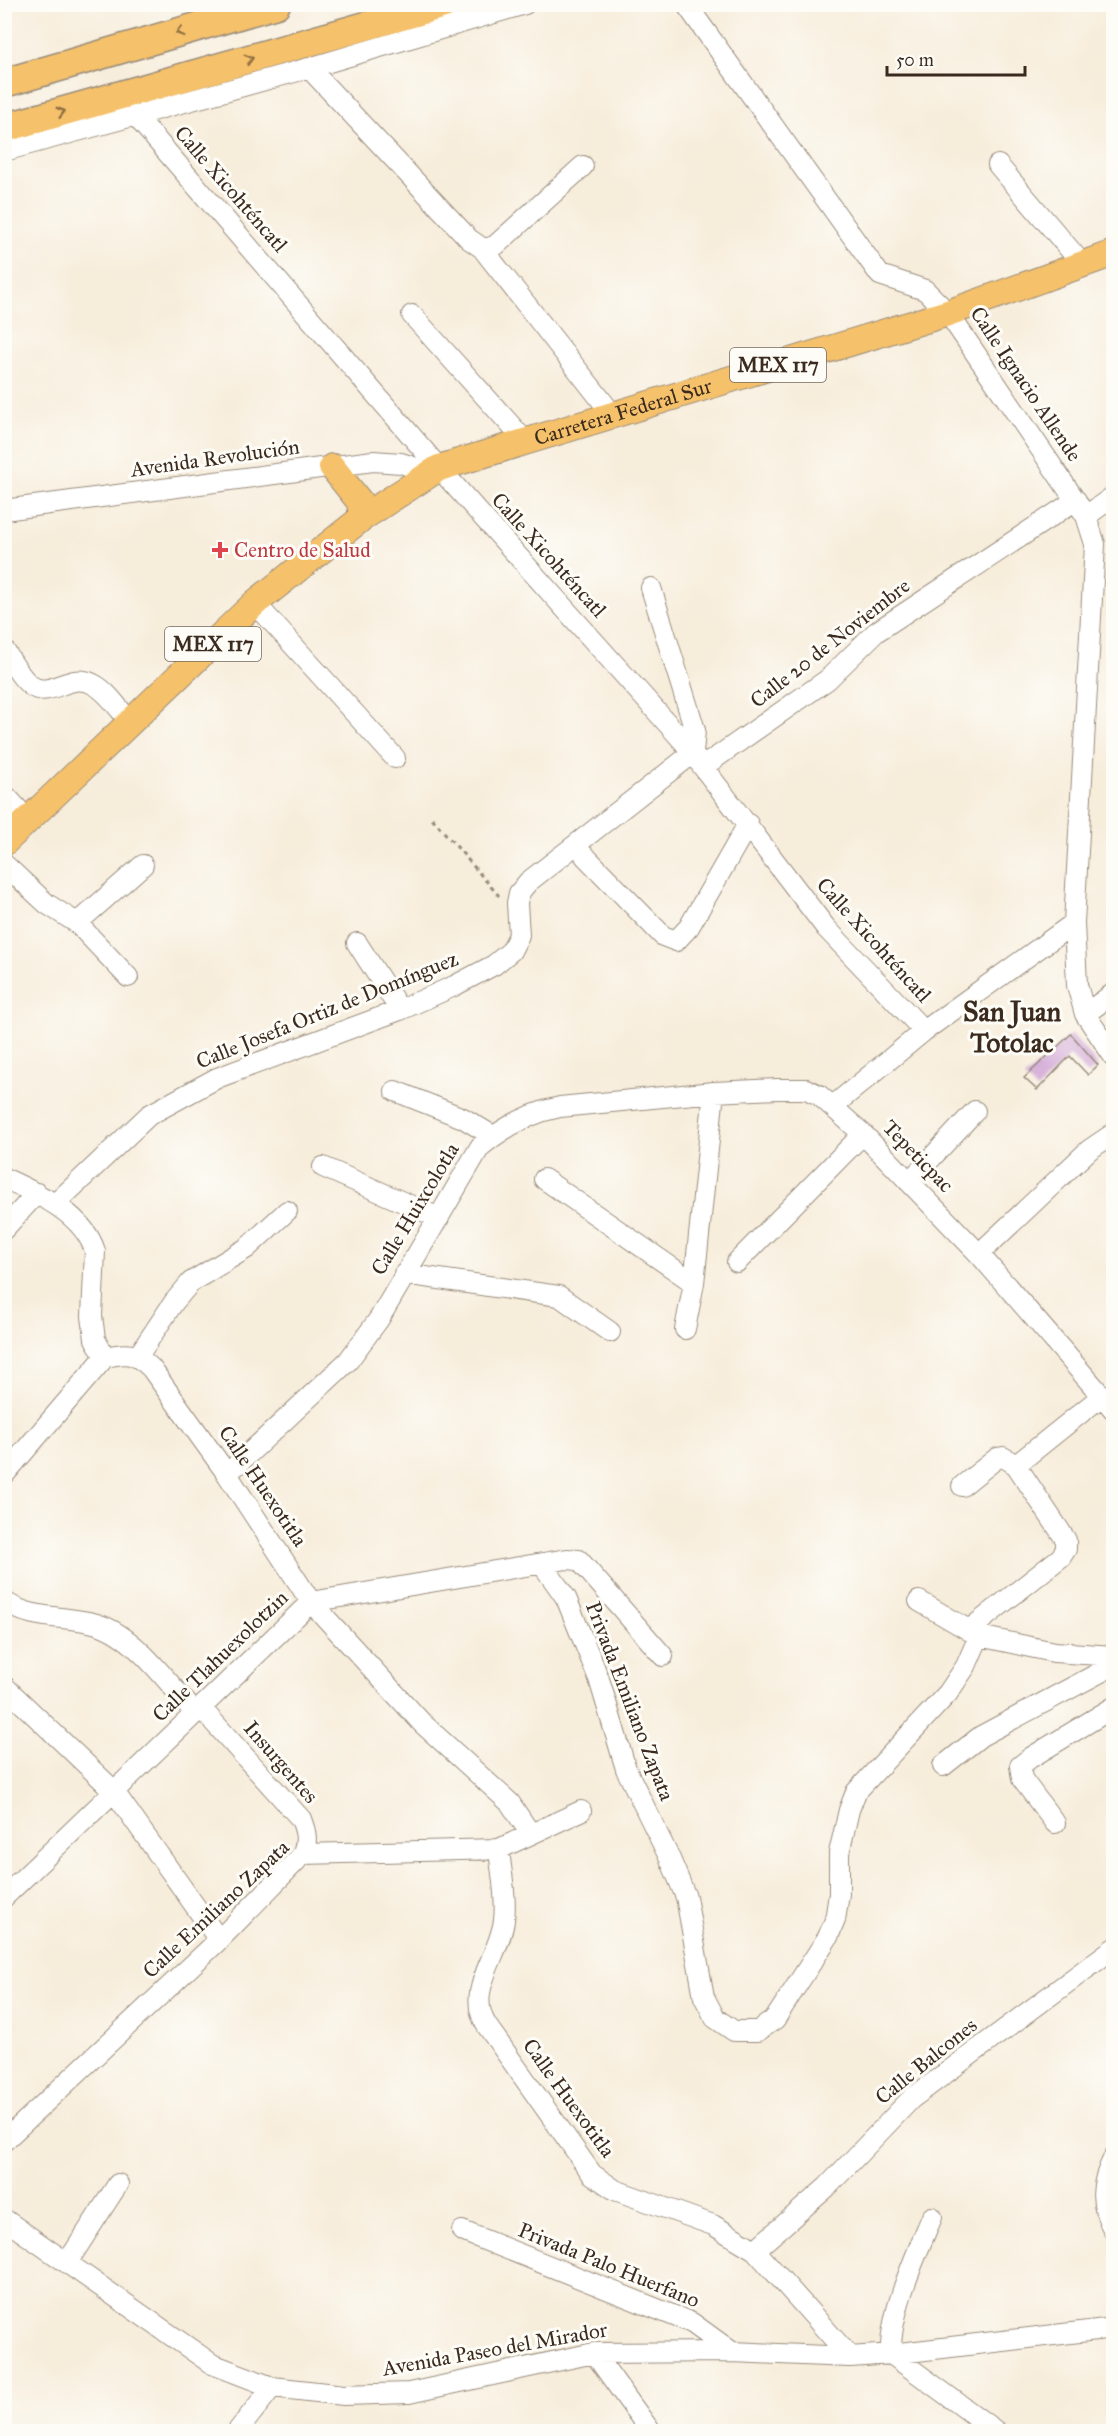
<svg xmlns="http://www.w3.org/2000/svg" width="1118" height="2436" font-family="'IM FELL Great Primer',serif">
  <rect width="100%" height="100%" fill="#fdfcf7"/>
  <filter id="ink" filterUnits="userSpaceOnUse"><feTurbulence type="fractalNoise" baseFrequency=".0167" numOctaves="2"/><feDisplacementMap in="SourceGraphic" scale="12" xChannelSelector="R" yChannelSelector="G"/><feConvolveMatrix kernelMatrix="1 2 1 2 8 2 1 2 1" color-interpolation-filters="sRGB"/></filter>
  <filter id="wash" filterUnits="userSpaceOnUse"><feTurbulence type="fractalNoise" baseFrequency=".008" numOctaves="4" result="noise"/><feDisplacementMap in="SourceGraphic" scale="24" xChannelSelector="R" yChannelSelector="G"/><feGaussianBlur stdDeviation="1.35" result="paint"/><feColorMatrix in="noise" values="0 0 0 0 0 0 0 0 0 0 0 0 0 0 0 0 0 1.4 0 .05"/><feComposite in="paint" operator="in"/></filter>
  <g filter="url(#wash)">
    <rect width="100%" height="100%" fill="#f7eddb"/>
    <g id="blocks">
      <path fill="#ca9ad0" d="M 1071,1034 L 1098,1065 L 1088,1075 L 1070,1056 L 1037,1090 L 1024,1078 Z"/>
    </g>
  </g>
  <g filter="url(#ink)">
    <use href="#blocks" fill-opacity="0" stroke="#998c7c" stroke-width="1.5"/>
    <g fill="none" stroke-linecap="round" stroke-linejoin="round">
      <defs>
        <path id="minor" d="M 686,4 L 880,275 L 925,290 L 948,313 L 1086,516 L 1095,544 L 1074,923 L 1077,985 L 1085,1014 L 1114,1057
          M 309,68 L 469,239 L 482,248 L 613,415
          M 135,115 L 439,468 L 683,741 L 826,928 L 924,1031
          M 4,151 L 309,68 L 525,4
          M 998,165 L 1083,265
          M 482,248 L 489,248 L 496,245 L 583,166
          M 412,315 L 526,442
          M 4,510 L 373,461 L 401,463 L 431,473
          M 1086,516 L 1114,496
          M 255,603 L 395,758
          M 4,650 C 12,661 21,680 33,687 C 52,698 71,670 95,685 C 109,693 120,711 131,723
          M 704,766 L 827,680 L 876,632 L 1076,500
          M 4,794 L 28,820
          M 585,856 L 663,936 L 676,941 L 689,927 L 748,824
          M 4,864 L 47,904 L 77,923 L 128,977
          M 77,923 L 143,865
          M 357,943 L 400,1010
          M 1085,1014 L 1114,993
          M 395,1091 L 463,1118 L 493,1136
          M 833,1106 L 924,1031 L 1074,923
          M 323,1167 L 439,1218
          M 4,1178 C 38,1194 83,1213 95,1251 L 92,1316 L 95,1339 L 105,1357
          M 544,1179 L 694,1283
          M 909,1182 L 975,1111
          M 55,1204 L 149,1115 L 217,1078 L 400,1010 L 454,986 L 494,965 L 511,951 L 519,935 L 517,903 L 519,893 L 528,882 L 693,753 L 695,730 L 651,588
          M 4,1229 L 37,1193
          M 979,1254 L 1089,1150 L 1114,1133
          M 737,1262 L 863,1134
          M 404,1274 L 559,1296 L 610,1332
          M 685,1329 L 694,1283 L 714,1092
          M 138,1356 L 174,1302 L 191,1282 L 247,1248 L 287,1211
          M 105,1357 C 127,1352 134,1352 151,1368 L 227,1474 L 311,1602 L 422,1723 L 510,1803 L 530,1833
          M 1016,1465 L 1102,1396
          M 227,1474 L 348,1361 L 379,1319 L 480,1147 C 504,1127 529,1113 560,1107 L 714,1092 L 778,1089 L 806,1089 L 819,1095 L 863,1134 L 979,1254 L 1114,1410
          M 4,1475 L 105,1357
          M 962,1486 L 997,1458 L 1003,1457 L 1016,1465 L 1066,1540 L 1066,1549 L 1061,1557 L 969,1630
          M 542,1564 L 566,1598 L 599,1679 L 626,1769 L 670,1859 L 686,1897 L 704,1997 L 715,2018 L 734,2031 L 758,2031 L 775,2019 L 828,1937 L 835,1920 L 839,1894 L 839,1853 L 849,1810 L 856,1792 L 948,1693 L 966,1666 L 979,1636
          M 4,1601 C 31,1621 67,1615 97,1624 C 135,1635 169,1684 195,1713
          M 919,1601 L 979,1636 L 1054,1652 L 1114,1656
          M 4,1686 L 113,1790 L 219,1940
          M 201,1708 L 301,1819 C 306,1832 308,1840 303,1854
          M 943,1766 L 981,1736 L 1114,1665
          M 1055,1823 L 1022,1779 L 1020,1766 L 1030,1758 L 1114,1707
          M 499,1849 C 501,1872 507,1897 504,1920 C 500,1956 464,1991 487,2026 L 592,2174 L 615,2190 L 713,2225 L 755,2250 L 850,2357
          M 4,1897 L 311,1602 L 567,1559 L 579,1560 L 663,1656
          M 4,2141 L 219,1940 L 303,1854 L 499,1849 L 581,1811
          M 1114,2157 C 1100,2184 1099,2204 1114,2231
          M 932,2217 C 916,2255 889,2314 891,2354 L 997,2432
          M 4,2219 L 212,2364 L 272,2387 L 344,2395 L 409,2393 L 594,2353 L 732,2352 L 850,2357 L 891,2354 L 1114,2328
          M 462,2231 L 692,2323 L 732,2352
          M 755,2250 L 827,2187 L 911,2099 L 1114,1948
          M 67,2263 L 118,2184
          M 594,2353 L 651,2432
          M 237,2432 L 272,2387"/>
        <g id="major">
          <path d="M 332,467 L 360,502 L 362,518"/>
          <path id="s1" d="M 4,843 L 255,603 L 362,518 L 439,468 L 948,313 L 1114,253"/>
        </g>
        <path id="highway" d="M 4,83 L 276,4
          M 4,128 L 444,4"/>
      </defs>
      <use href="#minor" stroke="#998c7c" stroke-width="22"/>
      <use href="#major" stroke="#998c7c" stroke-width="28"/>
      <use href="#highway" stroke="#998c7c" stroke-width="31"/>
      <path stroke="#998c7c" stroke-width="3" stroke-dasharray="4.5 4.5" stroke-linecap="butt" d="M 432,818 L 499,896"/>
      <use href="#minor" stroke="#fff" stroke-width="20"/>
      <use href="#major" stroke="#f5c16b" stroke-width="26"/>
      <use href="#highway" stroke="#f5c16b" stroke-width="28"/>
    </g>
    <defs><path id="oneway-chevron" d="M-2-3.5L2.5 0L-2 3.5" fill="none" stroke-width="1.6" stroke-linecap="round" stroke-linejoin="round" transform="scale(1.5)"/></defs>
    <g stroke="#8f6e41">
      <use href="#oneway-chevron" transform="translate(180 32) rotate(164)"/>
      <use href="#oneway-chevron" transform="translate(249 59) rotate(-16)"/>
      <use href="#oneway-chevron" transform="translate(61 112) rotate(-16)"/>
    </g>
  </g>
  <path fill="#e0444e" stroke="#fdfcf7" stroke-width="2" d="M217 541h6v6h6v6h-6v6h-6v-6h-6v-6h6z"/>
  <g text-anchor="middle" stroke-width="6" stroke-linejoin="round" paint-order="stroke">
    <g fill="#fdfcf7" stroke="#75695f" stroke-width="1.5">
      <rect x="730" y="348" width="96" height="34" rx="4.5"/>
      <rect x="165" y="627" width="96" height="34" rx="4.5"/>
    </g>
    <g font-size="20" font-weight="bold" fill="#3b2a1e">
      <text x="778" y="372">MEX 117</text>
      <text x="213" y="651">MEX 117</text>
    </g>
    <g font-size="21" fill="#3b2a1e" stroke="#fdfcf7">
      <text transform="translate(231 189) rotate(49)" y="7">Calle Xicohténcatl</text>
      <text transform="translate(1026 384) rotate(56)" y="7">Calle Ignacio Allende</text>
      <text dy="7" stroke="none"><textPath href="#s1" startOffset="768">Carretera Federal Sur</textPath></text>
      <text transform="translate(215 458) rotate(-8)" y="7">Avenida Revolución</text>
      <text transform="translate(549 555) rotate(48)" y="7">Calle Xicohténcatl</text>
      <text transform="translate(830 643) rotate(-38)" y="7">Calle 20 de Noviembre</text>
      <text transform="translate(874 940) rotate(48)" y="7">Calle Xicohténcatl</text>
      <text transform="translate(327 1010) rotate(-22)" y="7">Calle Josefa Ortiz de Domínguez</text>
      <text transform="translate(918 1156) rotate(46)" y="7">Tepeticpac</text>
      <text transform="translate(415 1209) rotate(-59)" y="7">Calle Huixcolotla</text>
      <text transform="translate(263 1486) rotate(56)" y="7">Calle Huexotitla</text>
      <text transform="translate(220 1656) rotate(-44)" y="7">Calle Tlahuexolotzin</text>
      <text transform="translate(630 1701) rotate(69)" y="7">Privada Emiliano Zapata</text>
      <text transform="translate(281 1762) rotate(49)" y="7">Insurgentes</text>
      <text transform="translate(216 1909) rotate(-43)" y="7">Calle Emiliano Zapata</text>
      <text transform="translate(926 2061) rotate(-39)" y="7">Calle Balcones</text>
      <text transform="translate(569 2098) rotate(54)" y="7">Calle Huexotitla</text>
      <text transform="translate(609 2265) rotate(22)" y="7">Privada Palo Huerfano</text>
      <text transform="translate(495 2349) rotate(-10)" y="7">Avenida Paseo del Mirador</text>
    </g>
    <g font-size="21" fill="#be3a42" stroke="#fdfcf7" text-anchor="start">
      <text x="234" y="557">Centro de Salud</text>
    </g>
    <g font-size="27" font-weight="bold" fill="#3b2a1e" stroke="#fdfcf7">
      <text x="1012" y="1021">San Juan<tspan x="1012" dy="31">Totolac</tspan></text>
    </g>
  </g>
  <rect width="1118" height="2436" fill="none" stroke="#fdfcf7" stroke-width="24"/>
  <path d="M887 66v9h138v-9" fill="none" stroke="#3b2a1e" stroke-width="3"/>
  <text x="896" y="66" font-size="18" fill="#3b2a1e" stroke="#fdfcf7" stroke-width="4.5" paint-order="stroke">50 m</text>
</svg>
